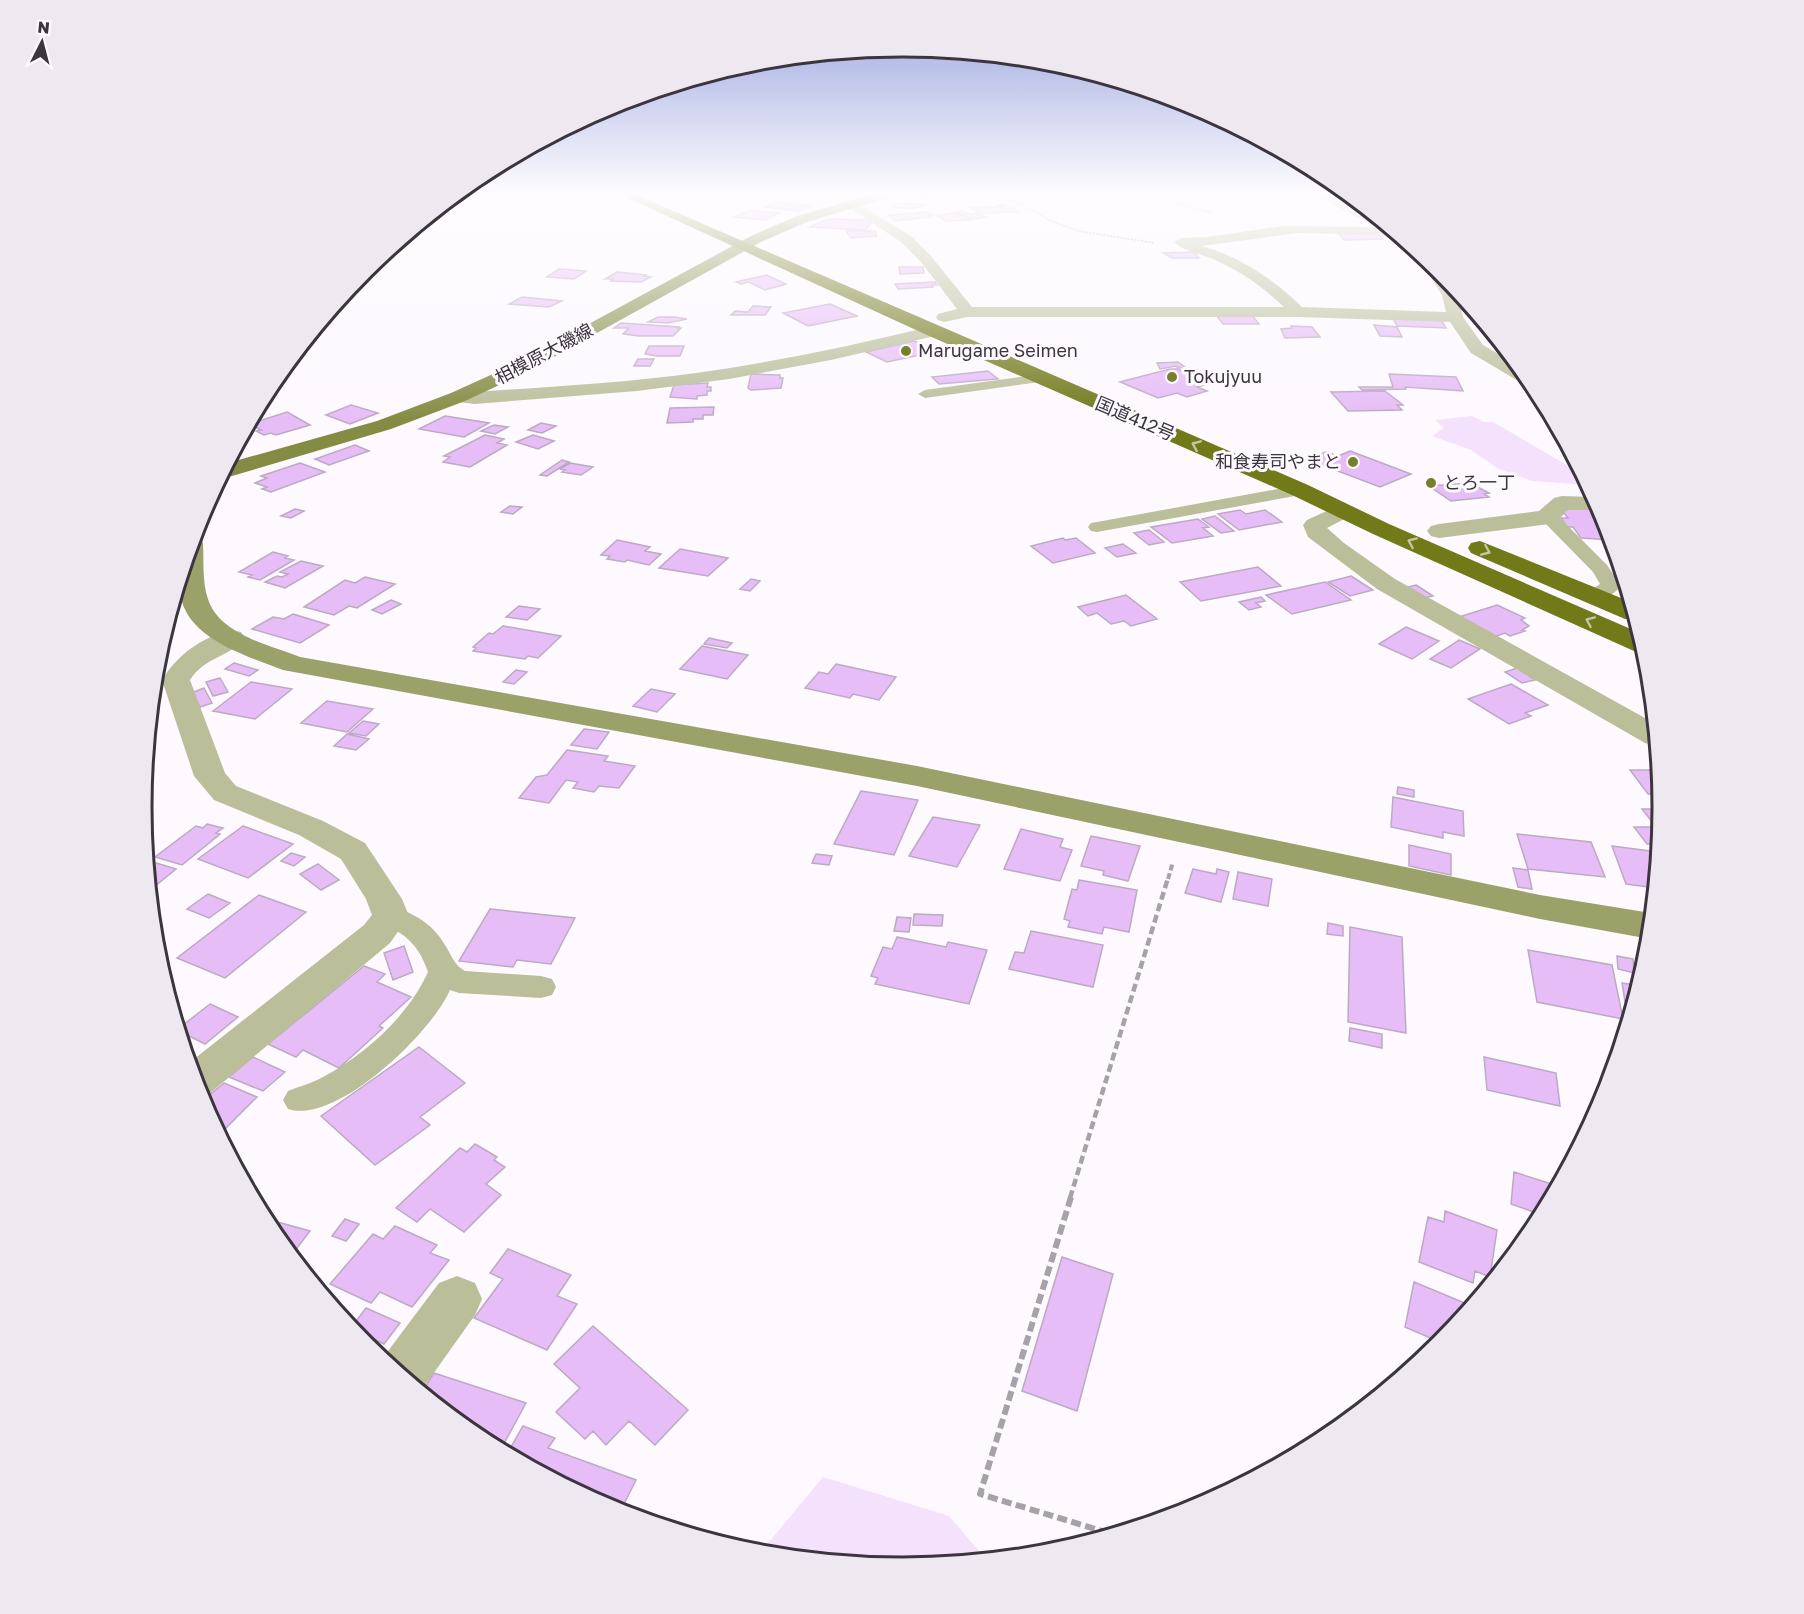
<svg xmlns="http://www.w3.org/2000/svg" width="1804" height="1614" font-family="'Golos Text','Noto Sans JP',sans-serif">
  <rect width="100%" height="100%" fill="#fdf9ff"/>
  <path fill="#f7e9fd" d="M 705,194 L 870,194 L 827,206 Z"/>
  <path fill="#f4e1fb" d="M 1472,416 L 1484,422 L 1493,422 L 1570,467 L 1580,470 L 1588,485 L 1532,481 L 1497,468 L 1471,450 L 1432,436 L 1444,428 L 1435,420 Z
    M 823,1477 L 949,1516 L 986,1559 L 902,1567 L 760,1553 Z"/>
  <path fill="#e7bdf7" stroke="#bca9c3" stroke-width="1.5" d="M 914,194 L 951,194 L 955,196 L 918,197 Z
    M 776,202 L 812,206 L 809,207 L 812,207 L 798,211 L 765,207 Z
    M 897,203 L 926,205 L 914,209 L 892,207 Z
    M 996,205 L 1004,205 L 1006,206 L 1000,207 L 1003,209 L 1014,208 L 1019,212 L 979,213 L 971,208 L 997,207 Z
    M 750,210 L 779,213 L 765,220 L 735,217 Z
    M 961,211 L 969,214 L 976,213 L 986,217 L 975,219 L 953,212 Z
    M 928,212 L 932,215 L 928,216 L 930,217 L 913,219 L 895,221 L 888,215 Z
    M 953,213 L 964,216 L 972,220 L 947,221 L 937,216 Z
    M 829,219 L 869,220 L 872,222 L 865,230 L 809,227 Z
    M 846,231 L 875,231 L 877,236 L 851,238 Z
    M 1339,234 L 1378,234 L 1383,239 L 1344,240 Z
    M 1194,252 L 1199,258 L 1172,258 L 1163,253 Z
    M 899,267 L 923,267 L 924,273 L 900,274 Z
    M 559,269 L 586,271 L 574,279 L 547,277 Z
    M 617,272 L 646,275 L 644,276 L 651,277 L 641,282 L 611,281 L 613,279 L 605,279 Z
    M 766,275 L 786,284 L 765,290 L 749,282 L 741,284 L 736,282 Z
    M 935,282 L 937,285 L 932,285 L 933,287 L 898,289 L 895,284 Z
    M 522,297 L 562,301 L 549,307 L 509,304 Z
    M 830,304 L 857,316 L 808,326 L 783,313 Z
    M 753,306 L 771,307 L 765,315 L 731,315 L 735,311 L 748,312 Z
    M 1251,314 L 1259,324 L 1223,324 L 1217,316 Z
    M 658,317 L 675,317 L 687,319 L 668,323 L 648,322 Z
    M 1393,318 L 1441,320 L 1446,328 L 1397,326 Z
    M 621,323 L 679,327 L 678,328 L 681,328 L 673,336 L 639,336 L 623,334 L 629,328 L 614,328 Z
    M 1374,325 L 1397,327 L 1402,337 L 1380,336 Z
    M 1291,326 L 1312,327 L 1320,337 L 1285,338 L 1281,329 L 1292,328 Z
    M 914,341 L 939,351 L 887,362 L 866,352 Z
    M 649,346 L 684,346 L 680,356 L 657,356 L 645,354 Z
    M 638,359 L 654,359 L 650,366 L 634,366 Z
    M 1178,362 L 1186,368 L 1178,368 L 1176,366 L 1160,369 L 1157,363 Z
    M 1170,369 L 1177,369 L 1206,381 L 1202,382 L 1209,384 L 1197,387 L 1207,391 L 1187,397 L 1177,393 L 1158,398 L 1120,382 Z
    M 988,371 L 998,379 L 939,384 L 932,377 Z
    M 751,374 L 780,375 L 780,378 L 783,378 L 781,388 L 751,390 L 748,388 Z
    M 1389,374 L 1456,377 L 1463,391 L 1405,387 L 1406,389 L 1362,390 L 1359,387 L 1393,387 Z
    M 708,383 L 707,387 L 711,387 L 711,391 L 707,391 L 707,395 L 697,396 L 697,399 L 670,397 L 674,385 Z
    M 1385,391 L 1403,405 L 1397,405 L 1402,410 L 1348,411 L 1331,392 Z
    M 351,405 L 378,413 L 350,424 L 326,415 Z
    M 714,407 L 713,415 L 703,415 L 703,419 L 693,419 L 693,422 L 667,423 L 670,408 Z
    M 287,412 L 310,425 L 276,435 L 271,433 L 264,435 L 256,431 L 261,430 L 249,424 Z
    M 445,416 L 489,423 L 464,437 L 419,429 Z
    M 541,423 L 556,426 L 542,433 L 528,430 Z
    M 494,425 L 508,427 L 495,434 L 481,431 Z
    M 485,435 L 504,439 L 497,443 L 507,445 L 470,467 L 443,462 L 450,457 L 444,456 Z
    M 533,435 L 554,441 L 538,449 L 516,442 Z
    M 355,445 L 369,451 L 329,465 L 315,459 Z
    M 1350,451 L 1411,474 L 1380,487 L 1306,459 L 1326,452 L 1338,456 Z
    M 562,460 L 569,462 L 547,476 L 540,475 Z
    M 300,463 L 325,472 L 271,492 L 262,489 L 267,487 L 255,483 L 267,478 L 261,476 Z
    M 570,463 L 593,467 L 581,475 L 562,472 L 565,470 L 560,469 Z
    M 1470,483 L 1489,493 L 1484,494 L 1489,497 L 1451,501 L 1429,486 Z
    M 510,506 L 522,507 L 513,514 L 501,512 Z
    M 1577,507 L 1601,509 L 1612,540 L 1581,538 L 1573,527 L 1567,527 L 1561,518 L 1568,518 L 1562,511 Z
    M 295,509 L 304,511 L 291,518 L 281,516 Z
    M 1240,510 L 1246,514 L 1265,510 L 1282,522 L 1239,530 L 1218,514 Z
    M 1215,516 L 1234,531 L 1221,533 L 1202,519 Z
    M 1198,519 L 1209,527 L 1203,528 L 1213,536 L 1172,543 L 1151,527 Z
    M 1149,530 L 1164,542 L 1149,545 L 1134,533 Z
    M 1063,538 L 1065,540 L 1076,538 L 1095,553 L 1053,563 L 1031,546 Z
    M 617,540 L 650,547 L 645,551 L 661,554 L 649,565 L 627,560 L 625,562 L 607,559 L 610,556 L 601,555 Z
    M 1123,544 L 1136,553 L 1117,557 L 1105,548 Z
    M 680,549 L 728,558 L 708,576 L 659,568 Z
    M 273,552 L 288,556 L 285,558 L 294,560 L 260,580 L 248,577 L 252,575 L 239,572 Z
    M 301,561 L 323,566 L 285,588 L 265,582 L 277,576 L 282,577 L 288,574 L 280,572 Z
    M 1258,567 L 1281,586 L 1201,601 L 1180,582 Z
    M 1351,576 L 1373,590 L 1350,596 L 1328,582 Z
    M 365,577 L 395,584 L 357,608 L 349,606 L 334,615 L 304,607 L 345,580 L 355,583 Z
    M 751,579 L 760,581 L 750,591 L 740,589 Z
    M 1325,582 L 1351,600 L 1292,614 L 1266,595 Z
    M 1416,585 L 1433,596 L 1424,598 L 1408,587 Z
    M 1126,595 L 1157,619 L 1131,626 L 1124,621 L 1111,624 L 1097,613 L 1088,616 L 1078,607 Z
    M 1261,597 L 1265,601 L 1256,603 L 1261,607 L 1249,610 L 1239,602 Z
    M 391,600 L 401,604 L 382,614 L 372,610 Z
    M 1497,605 L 1525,618 L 1521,620 L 1529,626 L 1522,630 L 1525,631 L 1510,636 L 1505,633 L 1494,637 L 1459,617 Z
    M 519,606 L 540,609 L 527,620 L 506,617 Z
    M 293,614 L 329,625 L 300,643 L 252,629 L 273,617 L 284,619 Z
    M 503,626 L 561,636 L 538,658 L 528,656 L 525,659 L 473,651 L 476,648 L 473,647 L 489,633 L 493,634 Z
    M 1406,627 L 1439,641 L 1412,659 L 1379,644 Z
    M 709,638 L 732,643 L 727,648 L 704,644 Z
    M 1459,640 L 1480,649 L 1451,668 L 1430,659 Z
    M 702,646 L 748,655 L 727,679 L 680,669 Z
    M 234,663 L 258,670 L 249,676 L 225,669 Z
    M 836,664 L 896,677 L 879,700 L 853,694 L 850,698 L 805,688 L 819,672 L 828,674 Z
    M 1517,668 L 1535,680 L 1522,683 L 1505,672 Z
    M 516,670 L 527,672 L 514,684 L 503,682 Z
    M 220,678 L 228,692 L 213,696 L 206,682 Z
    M 251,682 L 292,689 L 255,719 L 213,711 Z
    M 1511,684 L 1548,705 L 1525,713 L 1531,716 L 1509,724 L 1468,699 Z
    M 204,688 L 212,703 L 200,707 L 191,693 Z
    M 651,689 L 675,694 L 657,712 L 633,706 Z
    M 327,701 L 373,709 L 347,732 L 301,723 Z
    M 363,721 L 379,724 L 366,736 L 349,733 Z
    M 584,729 L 609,732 L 597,749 L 571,745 Z
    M 347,734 L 369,739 L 356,750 L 334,746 Z
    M 567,750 L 608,756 L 604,761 L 635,766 L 619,788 L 599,786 L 594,792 L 573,788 L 578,782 L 566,780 L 549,803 L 519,798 L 536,777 L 547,775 Z
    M 1630,770 L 1659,770 L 1661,794 L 1648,794 Z
    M 1398,787 L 1414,790 L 1414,797 L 1397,794 Z
    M 861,791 L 918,800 L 894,855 L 834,844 Z
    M 1393,797 L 1463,811 L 1464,836 L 1443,832 L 1443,838 L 1391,827 Z
    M 1658,806 L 1662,807 L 1659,844 L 1647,844 L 1634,827 L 1656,827 L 1642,809 L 1660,809 Z
    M 933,817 L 980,825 L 957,867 L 909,856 Z
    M 207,824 L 223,828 L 216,833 L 220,834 L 182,865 L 155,857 L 196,826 L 203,828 Z
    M 243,826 L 293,844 L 248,878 L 198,859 Z
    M 1021,829 L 1063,839 L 1060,847 L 1072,850 L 1060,881 L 1004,869 Z
    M 1517,834 L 1591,842 L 1605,877 L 1528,869 Z
    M 1091,836 L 1140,846 L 1128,881 L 1103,875 L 1104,871 L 1081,866 Z
    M 1409,845 L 1451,854 L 1451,875 L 1409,866 Z
    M 1612,846 L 1658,852 L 1655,888 L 1626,884 Z
    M 291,853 L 305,857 L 294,866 L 281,861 Z
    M 816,854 L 832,856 L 829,865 L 812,863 Z
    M 150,861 L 176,869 L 150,890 L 147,864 Z
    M 318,864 L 339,880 L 321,890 L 300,874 Z
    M 1513,868 L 1528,870 L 1532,889 L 1518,887 Z
    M 1193,869 L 1216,874 L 1217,869 L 1229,872 L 1221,902 L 1185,893 Z
    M 1238,872 L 1272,879 L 1268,906 L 1233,899 Z
    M 1079,880 L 1137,890 L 1129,932 L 1104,927 L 1102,934 L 1068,927 L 1070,921 L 1064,919 L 1072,889 L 1077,890 Z
    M 208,894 L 230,903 L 209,918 L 187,909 Z
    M 259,895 L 306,912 L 225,978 L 177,958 Z
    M 490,909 L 575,918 L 551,964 L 517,960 L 513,967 L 459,961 Z
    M 914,914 L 943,915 L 942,926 L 913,925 Z
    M 897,917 L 911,918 L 909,932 L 894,931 Z
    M 1328,923 L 1343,926 L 1343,936 L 1327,934 Z
    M 1350,927 L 1402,937 L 1406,1033 L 1348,1022 Z
    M 1031,931 L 1103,945 L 1093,987 L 1009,969 L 1015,952 L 1024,953 Z
    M 897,937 L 946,947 L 948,942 L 987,950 L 969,1004 L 875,984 L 878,978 L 871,976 L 883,947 L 892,949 Z
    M 404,946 L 413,972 L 393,980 L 384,953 Z
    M 1528,950 L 1612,965 L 1623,1019 L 1537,1002 Z
    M 1617,956 L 1633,959 L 1634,973 L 1618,969 Z
    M 364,966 L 385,974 L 377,982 L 411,997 L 379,1026 L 383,1028 L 339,1068 L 303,1050 L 296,1057 L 268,1044 Z
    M 1622,983 L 1636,985 L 1637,992 L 1633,1004 L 1625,1002 Z
    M 210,1004 L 238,1017 L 205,1044 L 179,1031 L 178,1029 Z
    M 1350,1028 L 1382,1034 L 1382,1048 L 1349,1041 Z
    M 419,1047 L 465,1083 L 420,1117 L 430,1125 L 375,1165 L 321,1116 Z
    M 253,1057 L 285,1072 L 263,1091 L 229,1077 Z
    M 1484,1057 L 1556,1073 L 1560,1106 L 1487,1090 Z
    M 224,1083 L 257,1097 L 219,1135 L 201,1102 Z
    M 475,1144 L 497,1157 L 494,1160 L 505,1167 L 486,1184 L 501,1195 L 464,1232 L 430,1209 L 417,1222 L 396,1208 L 460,1148 L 467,1152 Z
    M 1514,1172 L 1558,1186 L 1542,1215 L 1511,1204 Z
    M 1445,1211 L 1497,1230 L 1490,1277 L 1475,1271 L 1473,1283 L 1419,1262 L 1428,1217 L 1444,1222 Z
    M 263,1218 L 310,1231 L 291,1256 L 269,1229 Z
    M 345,1219 L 359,1224 L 346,1241 L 332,1236 Z
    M 395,1226 L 437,1245 L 430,1253 L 449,1260 L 412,1307 L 380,1292 L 371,1303 L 330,1284 L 373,1234 L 383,1239 Z
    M 508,1249 L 571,1275 L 557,1296 L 577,1304 L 547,1350 L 474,1318 L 503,1279 L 490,1273 Z
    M 1062,1257 L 1113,1274 L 1077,1411 L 1022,1391 Z
    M 1414,1282 L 1472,1306 L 1432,1351 L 1433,1339 L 1405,1327 Z
    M 366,1308 L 400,1323 L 384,1344 L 351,1328 Z
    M 593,1326 L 688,1410 L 655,1445 L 629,1421 L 606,1445 L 593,1431 L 585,1439 L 556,1412 L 580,1388 L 554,1364 Z
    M 434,1373 L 526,1403 L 500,1451 L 479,1439 L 422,1392 Z
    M 523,1426 L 555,1438 L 548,1448 L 636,1480 L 620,1512 L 507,1454 Z"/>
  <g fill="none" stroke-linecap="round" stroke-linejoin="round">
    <path stroke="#a7a1a9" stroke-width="1.5" stroke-dasharray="2 1.5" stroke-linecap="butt" d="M 1000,194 L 1054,222 L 1078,231 L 1155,243
      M 1168,194 L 1177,203 L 1212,213"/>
    <path stroke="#a7a1a9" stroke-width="4" stroke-dasharray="6 3" stroke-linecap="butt" d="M 1168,879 L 1173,862"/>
    <path stroke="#a7a1a9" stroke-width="4.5" stroke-dasharray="8 4" stroke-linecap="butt" d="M 1070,1198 L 1168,878"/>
    <path stroke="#a7a1a9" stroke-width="6" stroke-dasharray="10 4.5" stroke-linecap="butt" d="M 1071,1197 L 980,1494 L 1112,1534"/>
    <path fill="#babf9a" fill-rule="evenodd" d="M 1042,374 L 1047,375 L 1049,378 L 1047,381 L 925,398 L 918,394 L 925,390 Z
      M 1300,485 L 1306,486 L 1309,490 L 1306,494 L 1097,532 L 1091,531 L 1088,527 L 1091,523 L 1097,522 Z
      M 1549,512 L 1555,513 L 1607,565 L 1621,586 C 1613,596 1598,603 1586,600 L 1583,596 L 1600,584 L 1593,572 L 1543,521 L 1540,517 L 1543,513 Z
      M 391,906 C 414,913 433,924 445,945 C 452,956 454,965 465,971 L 541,976 L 552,979 L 556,987 L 552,995 L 541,998 L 459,993 L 450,990 C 432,1032 337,1125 288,1109 L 283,1100 L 288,1091 C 300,1086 313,1083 323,1077 C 366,1054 408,1016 428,972 C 422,955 415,943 400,933 C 391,927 382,925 377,916 L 381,909 Z"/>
    <path fill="#babf9a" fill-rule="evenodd" d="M 1312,194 C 1342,192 1375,216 1398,235 L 1297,233 L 1202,246 C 1241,257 1273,279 1302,307 L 1446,312 L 1442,295 L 1419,258 L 1422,255 L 1444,275 L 1458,295 L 1463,317 L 1483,345 L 1519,366 L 1535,386 L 1525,385 L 1471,353 L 1450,322 L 1298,317 L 967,317 L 944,322 L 938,320 L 936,317 L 938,314 L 957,309 L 921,262 L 901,242 L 844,204 L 846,201 L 854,201 L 911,236 L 931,256 L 972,307 L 1284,307 C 1264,288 1242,272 1217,261 C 1203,254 1184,252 1174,242 L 1181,238 L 1207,237 L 1283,226 L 1376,227 Z
      M 933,326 L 941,331 L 939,335 L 831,360 L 729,379 L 637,391 L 474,404 L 451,401 L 448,397 L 451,393 L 474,392 C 548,387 623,383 696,373 C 776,362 855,345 933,326 Z
      M 1562,496 L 1594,497 L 1601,510 L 1567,510 L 1557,522 L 1549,524 L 1439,538 L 1431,536 L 1427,531 L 1431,526 L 1439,524 L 1539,511 L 1554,498 Z
      M 1342,504 L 1350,506 L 1353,511 L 1350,516 L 1327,528 L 1344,543 L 1395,579 L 1654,723 L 1656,746 L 1645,743 L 1377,589 L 1308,537 L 1303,525 L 1307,520 Z
      M 231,630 L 241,632 L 245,638 C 232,656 204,657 190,680 L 225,773 L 236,786 L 323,821 L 365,843 L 402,899 L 409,916 L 390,943 L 209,1094 L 199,1097 L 189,1063 L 364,925 L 372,915 L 366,899 L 341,859 L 299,835 L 214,800 L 194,776 L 162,680 C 177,655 202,637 231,630 Z
      M 457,1276 L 475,1283 L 482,1299 L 475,1315 L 421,1391 L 382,1359 L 439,1283 Z"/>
    <path fill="#9aa269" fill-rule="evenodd" d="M 193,536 L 200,538 L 203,543 C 204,561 202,582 208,599 C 219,634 269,645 300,657 L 917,766 L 1540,895 L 1651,913 L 1650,939 L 1540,919 L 917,786 L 283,670 C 245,655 175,636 180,581 C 181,567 189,550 193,536 Z"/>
    <path fill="#848c43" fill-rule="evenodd" d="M 874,194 L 892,194 L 890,197 L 807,222 L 761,242 L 525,373 L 465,401 L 391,429 L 232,476 L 220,477 L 228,463 L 377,421 L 451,393 L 513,365 L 751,236 L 797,216 Z"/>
    <path fill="#717919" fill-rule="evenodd" d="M 619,194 L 634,194 L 1308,485 L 1389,524 L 1640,633 L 1646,653 L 1634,651 L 1373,534 L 1292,495 L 927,335 Z
      M 1480,541 L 1631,602 L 1636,620 L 1625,619 L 1471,553 L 1468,548 L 1471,543 Z"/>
  </g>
  <defs><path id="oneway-chevron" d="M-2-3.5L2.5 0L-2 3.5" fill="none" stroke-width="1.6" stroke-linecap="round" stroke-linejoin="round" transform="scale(1.5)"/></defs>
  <g stroke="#c5c6a3">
    <use href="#oneway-chevron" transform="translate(1196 445) rotate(-157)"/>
    <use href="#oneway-chevron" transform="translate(1412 542) rotate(-156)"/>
    <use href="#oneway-chevron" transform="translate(1486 551) rotate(23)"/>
    <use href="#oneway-chevron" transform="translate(1590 621) rotate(-156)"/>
  </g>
  <linearGradient id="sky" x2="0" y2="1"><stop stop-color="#97a3de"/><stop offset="0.46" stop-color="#fefcff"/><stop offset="1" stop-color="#fefcff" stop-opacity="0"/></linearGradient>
  <rect width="1804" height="420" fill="url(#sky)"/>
  <g fill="#777f2a" stroke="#fdf9ff" stroke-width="2">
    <circle cx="906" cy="351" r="6"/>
    <circle cx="1172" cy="377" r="6"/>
    <circle cx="1353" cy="462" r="6"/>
    <circle cx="1431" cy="483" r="6"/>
  </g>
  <g text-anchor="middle" stroke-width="6" stroke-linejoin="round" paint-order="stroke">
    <g font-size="18" fill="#3c353f" stroke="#fdf9ff" text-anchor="start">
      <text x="918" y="357">Marugame Seimen</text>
      <text x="1184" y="383">Tokujyuu</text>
      <text x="1341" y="468" text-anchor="end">和食寿司やまと</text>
      <text x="1443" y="489">とろ一丁</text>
    </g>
    <g font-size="18" fill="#3c353f" stroke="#fdf9ff">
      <text transform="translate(544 354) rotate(-28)" y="6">相模原大磯線</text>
      <text transform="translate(1135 419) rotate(23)" y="6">国道412号</text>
    </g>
  </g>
  <path d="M0 0H1804V1614H0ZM152 807a750 750 0 1 1 1500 0a750 750 0 1 1-1500 0Z" fill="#eee9f0" fill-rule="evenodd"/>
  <path fill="none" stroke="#3c353f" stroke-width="3" d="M152 807a750 750 0 1 1 1500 0a750 750 0 1 1-1500 0Z"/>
  <g transform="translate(42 42) rotate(6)" stroke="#fdf9ff" stroke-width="4.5" paint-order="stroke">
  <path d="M0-4.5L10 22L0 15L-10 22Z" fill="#3c353f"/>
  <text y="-9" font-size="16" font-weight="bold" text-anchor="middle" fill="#3c353f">N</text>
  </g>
</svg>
